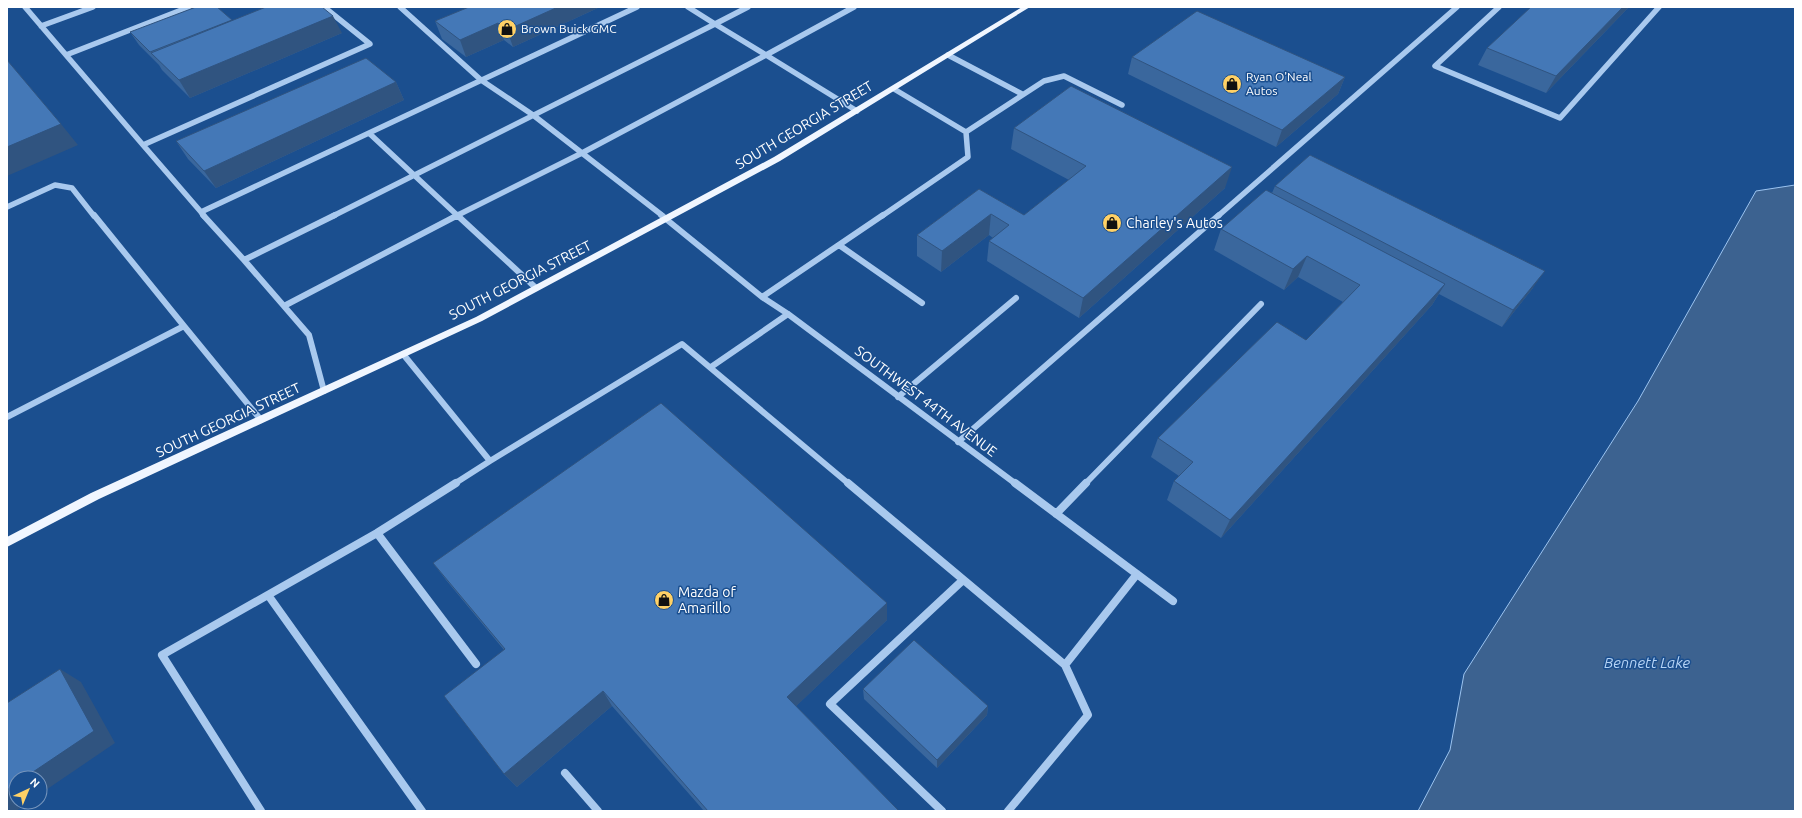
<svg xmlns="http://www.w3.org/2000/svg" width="1802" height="818" font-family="Ubuntu,sans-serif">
  <rect width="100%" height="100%" fill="#1b4f8f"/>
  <path fill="#3c6290" stroke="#9cc4f0" d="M 1795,185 L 1795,811 L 1418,811 L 1450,750 L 1464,674 L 1638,401 L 1756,191 Z"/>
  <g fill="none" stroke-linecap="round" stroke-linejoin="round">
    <path stroke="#a9c9ee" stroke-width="5.5" d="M 25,7 L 66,55
      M 400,7 L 481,80 L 533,115 L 663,216
      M 688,7 L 715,24 L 748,7
      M 854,7 L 766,55 L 857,111
      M 1499,7 L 1435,66 L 1560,118 L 1659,7
      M 41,26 L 93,7
      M 948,55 L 1022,94
      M 894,89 L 966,132
      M 370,134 L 458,216
      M 143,145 L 66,55 L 189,7
      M 7,207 L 55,185 L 72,188 L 94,216
      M 201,212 L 143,145 L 370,44 L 324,7
      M 204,216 L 201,212 L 637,7
      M 333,216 L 715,24 L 766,55 L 582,153 L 456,216
      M 882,216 L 968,157 L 966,132 L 1044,81 L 1064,76 L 1122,105
      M 1218,216 L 1457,7"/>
    <path stroke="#a9c9ee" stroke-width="6" d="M 94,215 L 184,326
      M 203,215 L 244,260
      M 457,215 L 536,288
      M 661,215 L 762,297 L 788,314 L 1016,484
      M 839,245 L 922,303
      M 762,297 L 883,215
      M 284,306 L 458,215
      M 403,354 L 490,461 L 682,344 L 849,484
      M 711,367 L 788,314
      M 324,391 L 309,335 L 244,260 L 335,215
      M 898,397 L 1016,298
      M 7,417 L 184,326 L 261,420
      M 958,442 L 1219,215
      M 454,484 L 490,461
      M 1085,484 L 1261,304"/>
    <path stroke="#a9c9ee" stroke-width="8" d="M 848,483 L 1065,665 L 1088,715 L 1008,811
      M 1015,483 L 1173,601
      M 1056,514 L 1086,483
      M 377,533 L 476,664
      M 268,595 L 422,811
      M 1065,665 L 1137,574
      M 565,773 L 598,811
      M 261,811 L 162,655 L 377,533 L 456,483
      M 942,811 L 830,704 L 963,580"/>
    <path fill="#f0f6ff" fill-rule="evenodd" d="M 1022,7 L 1030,7 L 780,161 L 482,321 L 99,499 L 7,547 L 7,537 L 91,493 L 476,317 L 774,157 Z"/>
  </g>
  <path fill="#3a679d" d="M 465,7 L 600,7 L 513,47 L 504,40 L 466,57 L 442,39 L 435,21 L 467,8 Z
    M 1531,7 L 1629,7 L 1546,93 L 1478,65 L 1487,48 Z
    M 232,21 L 342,33 L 190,98 L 162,70 L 159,65 L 139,45 L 130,32 Z
    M 1132,57 L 1345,77 L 1338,94 L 1276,147 L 1128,74 Z
    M 396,82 L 404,100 L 216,188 L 188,159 L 176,141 Z
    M 1014,128 L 1225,188 L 1079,318 L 987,261 L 989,241 L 993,238 L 989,235 L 941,272 L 917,256 L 917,235 L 979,189 L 1024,215 L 1069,180 L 1011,149 Z
    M 1275,186 L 1533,288 L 1502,327 L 1439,294 L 1432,305 L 1221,538 L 1167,500 L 1174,481 L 1179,476 L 1151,457 L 1158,438 L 1306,340 L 1343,302 L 1298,277 L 1284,290 L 1214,250 L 1221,229 L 1272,193 Z
    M 433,563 L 887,620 L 796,706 L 899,811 L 704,811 L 612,706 L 517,787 L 504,774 L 504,650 L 446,580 Z
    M 863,689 L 988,706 L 987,715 L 937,768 L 864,699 Z"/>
  <path fill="#305480" d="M 558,7 L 600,7 L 513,47 L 507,30 Z
    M 1623,7 L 1629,7 L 1546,93 L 1556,76 Z
    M 333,16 L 342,33 L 190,98 L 179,80 Z
    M 498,23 L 504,40 L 466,57 L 460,40 Z
    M 1345,77 L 1338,94 L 1276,147 L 1282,130 Z
    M 396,82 L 404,100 L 216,188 L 204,171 Z
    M 61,124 L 78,145 L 7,176 L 7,147 Z
    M 1232,167 L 1225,188 L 1079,318 L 1083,298 Z
    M 991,214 L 989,235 L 941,272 L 942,251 Z
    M 1307,256 L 1298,277 L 1284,290 L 1293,269 Z
    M 1545,271 L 1533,288 L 1502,327 L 1513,310 Z
    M 1445,284 L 1432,305 L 1221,538 L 1230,520 Z
    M 887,603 L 887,620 L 790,712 L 787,697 Z
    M 60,669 L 81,682 L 115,743 L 40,794 L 40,778 L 24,778 Z
    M 603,691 L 612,706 L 517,787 L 504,774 Z
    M 988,706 L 987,715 L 937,768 L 937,760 Z
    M 16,784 L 16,802 L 29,802 L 16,811 L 7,811 L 7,790 Z"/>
  <path fill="#4478b7" stroke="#305480" d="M 196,7 L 217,7 L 232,20 L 150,52 L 130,32 Z
    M 266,7 L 322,7 L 333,16 L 179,80 L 151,53 Z
    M 469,7 L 558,7 L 507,30 L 498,23 L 460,40 L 435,21 Z
    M 1531,7 L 1623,7 L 1556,76 L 1487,48 Z
    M 1197,11 L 1345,77 L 1282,130 L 1132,57 Z
    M 366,58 L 396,82 L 204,171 L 176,141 Z
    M 7,60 L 61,124 L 7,147 Z
    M 1071,86 L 1232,167 L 1083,298 L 989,241 L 1009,225 L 991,214 L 942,251 L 917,235 L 979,189 L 1024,215 L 1086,166 L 1014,128 Z
    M 1310,155 L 1545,271 L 1513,310 L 1275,186 Z
    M 1266,190 L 1445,284 L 1230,520 L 1174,481 L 1193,462 L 1158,438 L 1277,322 L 1306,340 L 1360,285 L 1307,256 L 1293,269 L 1221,229 Z
    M 661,403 L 887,603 L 787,697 L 899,811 L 708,811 L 603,691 L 504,774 L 444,696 L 505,649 L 433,563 Z
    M 914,640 L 988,706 L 937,760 L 863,689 Z
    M 60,669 L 94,731 L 24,778 L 16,778 L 16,784 L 7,790 L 7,703 Z"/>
  <defs>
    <symbol id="shop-disc" viewBox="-11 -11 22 22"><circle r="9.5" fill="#ffd166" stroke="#1b4f8f"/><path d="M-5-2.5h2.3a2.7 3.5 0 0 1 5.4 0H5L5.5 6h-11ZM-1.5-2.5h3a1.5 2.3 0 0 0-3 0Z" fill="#111"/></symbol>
  </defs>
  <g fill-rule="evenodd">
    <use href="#shop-disc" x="496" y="18" width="22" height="22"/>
    <use href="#shop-disc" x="1221" y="73" width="22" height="22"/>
    <use href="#shop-disc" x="1101" y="212" width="22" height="22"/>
    <use href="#shop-disc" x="653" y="589" width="22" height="22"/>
  </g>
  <g text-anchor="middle" stroke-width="3" stroke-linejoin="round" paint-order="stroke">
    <g font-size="12" fill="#fff" stroke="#1b4f8f" text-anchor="start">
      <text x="521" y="33">Brown Buick GMC</text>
      <text x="1246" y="81">Ryan O'Neal<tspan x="1246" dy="14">Autos</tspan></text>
    </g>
    <g font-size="14" fill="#fff" stroke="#1b4f8f">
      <text transform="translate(804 125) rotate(-31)" y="5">SOUTH GEORGIA STREET</text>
      <text transform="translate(520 280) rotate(-27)" y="5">SOUTH GEORGIA STREET</text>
      <text transform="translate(926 401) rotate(37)" y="5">SOUTHWEST 44TH AVENUE</text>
      <text transform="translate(228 420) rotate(-25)" y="5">SOUTH GEORGIA STREET</text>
    </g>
    <g font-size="14" fill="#fff" stroke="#1b4f8f" text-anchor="start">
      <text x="1126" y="228">Charley's Autos</text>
      <text x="678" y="597">Mazda of<tspan x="678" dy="16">Amarillo</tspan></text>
    </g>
    <g font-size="15" font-style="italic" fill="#b5d3f5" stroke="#1b4f8f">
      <text x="1647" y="668">Bennett Lake</text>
    </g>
  </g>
  <rect width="1802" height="818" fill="none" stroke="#ffffff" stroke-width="16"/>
  <g transform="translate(28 790) rotate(44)"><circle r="19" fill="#1b4f8f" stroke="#7695bc"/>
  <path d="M0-3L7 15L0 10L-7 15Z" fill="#ffd166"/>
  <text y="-6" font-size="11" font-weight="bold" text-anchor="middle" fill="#ffffff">N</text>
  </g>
</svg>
